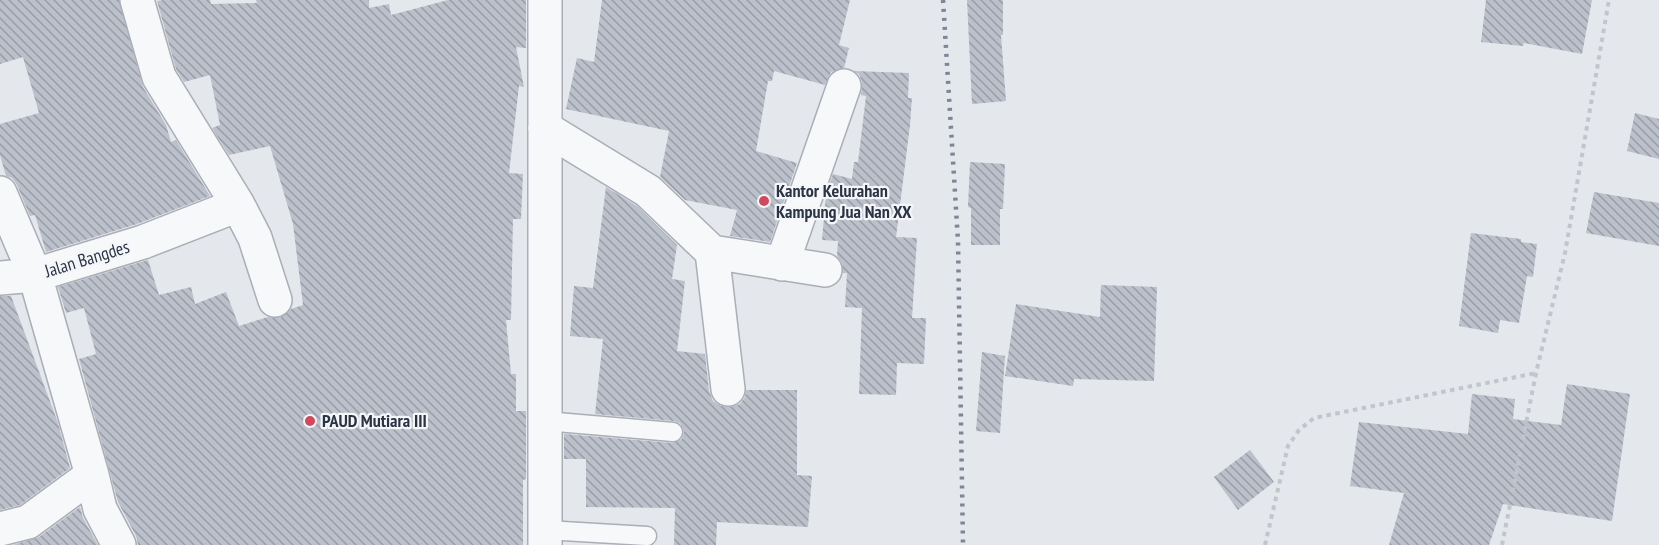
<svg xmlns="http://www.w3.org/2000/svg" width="1659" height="545" font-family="'PT Sans Narrow',sans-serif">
  <defs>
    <pattern id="building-back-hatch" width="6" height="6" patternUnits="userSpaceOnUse" patternTransform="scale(1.5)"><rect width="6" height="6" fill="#bbc0ca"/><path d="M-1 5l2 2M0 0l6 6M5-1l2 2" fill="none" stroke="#989da6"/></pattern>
  </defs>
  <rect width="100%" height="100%" fill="#e4e7ec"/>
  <path fill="url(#building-back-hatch)" d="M 0,0 L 119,0 L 143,87 L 166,125 L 171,142 L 176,140 L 210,196 L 137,224 L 46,252 L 35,215 L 30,216 L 17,185 L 12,178 L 6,176 L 0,155 L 0,124 L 39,113 L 23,57 L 0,64 Z
    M 163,0 L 210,0 L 211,4 L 257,3 L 256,0 L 369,0 L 369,8 L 389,4 L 391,15 L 448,0 L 526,0 L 526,48 L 516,47 L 524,87 L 519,86 L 509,173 L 523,174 L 521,219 L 513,219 L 511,320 L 506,320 L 511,374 L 516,374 L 516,411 L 526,411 L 526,479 L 523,480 L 523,545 L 138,545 L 136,536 L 118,502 L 79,359 L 96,354 L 84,308 L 66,313 L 58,287 L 148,260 L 159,295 L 191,287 L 195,304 L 226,292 L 239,326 L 268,317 L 280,318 L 291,309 L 303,305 L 293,224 L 270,146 L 229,155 L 212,128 L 220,125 L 210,75 L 184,82 L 176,69 L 157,1 Z
    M 602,0 L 850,0 L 839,45 L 849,48 L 844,68 L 831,72 L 825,85 L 774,71 L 772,81 L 768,81 L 756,151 L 797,163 L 770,242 L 730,236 L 737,210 L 685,200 L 660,177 L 669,131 L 566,109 L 577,58 L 594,62 Z
    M 967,0 L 1003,0 L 1003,35 L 1001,35 L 1006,101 L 972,104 Z
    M 1486,0 L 1592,0 L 1582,54 L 1524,43 L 1523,46 L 1481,42 Z
    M 854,71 L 909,73 L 908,98 L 912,98 L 910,125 L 896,237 L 917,238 L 912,318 L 926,318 L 924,364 L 897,363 L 896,395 L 859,394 L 862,308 L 845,307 L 847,273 L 843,273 L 842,263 L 837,256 L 838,241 L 822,240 L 826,195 L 833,174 L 852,179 L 854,162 L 858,162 L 866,96 L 861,95 L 862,82 L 859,74 Z
    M 1635,113 L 1659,119 L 1659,159 L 1627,151 Z
    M 970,162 L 1005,164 L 1003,209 L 1000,209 L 1000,245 L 971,245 L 971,208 L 968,207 Z
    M 606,187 L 637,206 L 677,245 L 672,279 L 685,281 L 677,351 L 705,354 L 709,391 L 713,401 L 721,406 L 731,407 L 740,404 L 745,397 L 746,390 L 797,390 L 797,475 L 812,476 L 808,527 L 717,522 L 716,545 L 674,545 L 675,508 L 586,507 L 586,459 L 564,459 L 564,434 L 672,443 L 682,439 L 684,432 L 680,423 L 674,421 L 595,414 L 603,339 L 570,336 L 574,286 L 593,288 Z
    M 1594,192 L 1659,203 L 1659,246 L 1586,233 Z
    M 1471,233 L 1521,239 L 1521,242 L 1537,244 L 1533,277 L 1527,276 L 1519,323 L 1500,320 L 1498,333 L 1459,326 Z
    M 1101,285 L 1157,287 L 1154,381 L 1074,379 L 1073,386 L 1005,376 L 1016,304 L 1100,317 Z
    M 0,296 L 11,296 L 58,423 L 70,468 L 20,505 L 0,510 Z
    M 982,352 L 1005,356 L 1000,433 L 976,431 Z
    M 1567,384 L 1630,394 L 1612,521 L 1503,504 L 1489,545 L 1389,545 L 1404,493 L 1350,486 L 1359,422 L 1468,434 L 1472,394 L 1515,399 L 1513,419 L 1561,425 Z
    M 1250,450 L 1274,482 L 1238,510 L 1214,477 Z
    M 80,507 L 83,518 L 98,545 L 13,545 L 39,537 Z"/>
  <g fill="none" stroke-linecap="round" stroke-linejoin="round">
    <defs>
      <path id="service" d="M 545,421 L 673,432
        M 546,530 L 647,536"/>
      <path id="minor" d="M 137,0 L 159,77 L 238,205
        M 545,128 L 648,191 L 712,252 L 825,270
        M 0,193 L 35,275 L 92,475 L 28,522 L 0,529
        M 712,252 L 728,389
        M 782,264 L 844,86
        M 0,278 L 35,275 L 143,242 L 238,205 L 255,238 L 275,300
        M 92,475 L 100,509 L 119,545"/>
      <path id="tertiary" d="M 545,0 L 545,545"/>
    </defs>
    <use href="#service" stroke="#a9aeb7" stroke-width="21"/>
    <use href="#minor" stroke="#a9aeb7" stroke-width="36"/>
    <use href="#tertiary" stroke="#a9aeb7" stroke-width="36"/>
    <path stroke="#c2c5cb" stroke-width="4" stroke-dasharray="4.5 4.5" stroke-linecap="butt" d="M 1265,545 L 1288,446 L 1299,430 L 1314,418 L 1536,373
      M 1502,545 L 1536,373 L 1565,253 L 1609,0"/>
    <use href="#service" stroke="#f7f8fa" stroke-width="18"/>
    <use href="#minor" stroke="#f7f8fa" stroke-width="33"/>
    <use href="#tertiary" stroke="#f7f8fa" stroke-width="33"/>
    <path stroke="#7d8696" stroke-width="4.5" stroke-dasharray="3 6" stroke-linecap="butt" d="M 943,0 L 958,241 L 963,545"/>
  </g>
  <g fill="#d1495b" stroke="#f4f6f9" stroke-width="2">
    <circle cx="764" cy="201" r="6"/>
    <circle cx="310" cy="421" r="6"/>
  </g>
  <g text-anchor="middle" stroke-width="4.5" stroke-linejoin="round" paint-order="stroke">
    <g font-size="18" font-weight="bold" fill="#2b3445" stroke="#f4f6f9" text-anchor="start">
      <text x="776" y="197">Kantor Kelurahan<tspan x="776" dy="21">Kampung Jua Nan XX</tspan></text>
      <text x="322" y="427">PAUD Mutiara III</text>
    </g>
    <g font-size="18" fill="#2b3445" stroke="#f4f6f9">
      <text transform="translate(87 259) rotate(-17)" y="6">Jalan Bangdes</text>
    </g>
  </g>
</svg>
